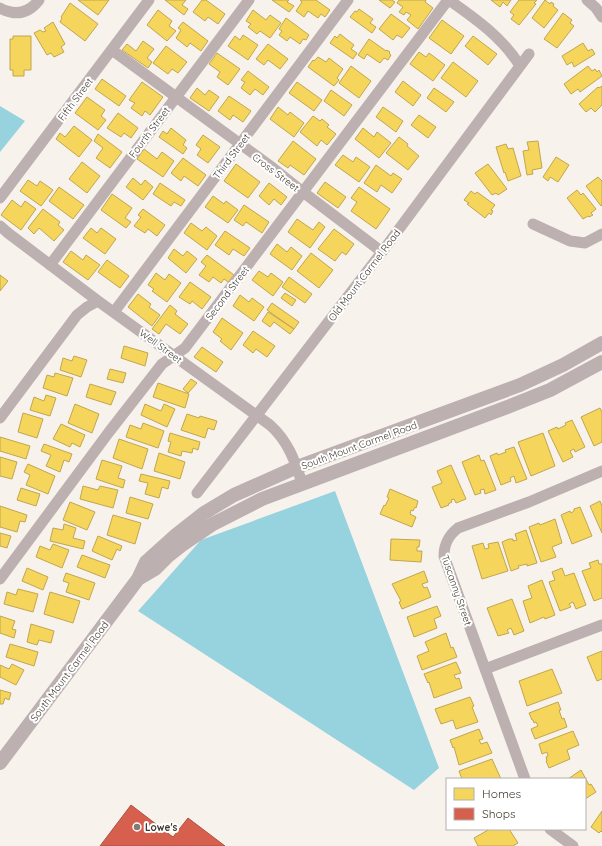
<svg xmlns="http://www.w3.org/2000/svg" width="602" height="846" font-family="Quicksand,sans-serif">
  <rect width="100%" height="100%" fill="#f8f2ec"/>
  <path fill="#97d2df" d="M 0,106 L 25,121 L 0,152 Z
    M 335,491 L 439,768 L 414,790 L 138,611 L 201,540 Z"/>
  <path fill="#f6d55c" stroke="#c0a64f" d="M 78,0 L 109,0 L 98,15 Z
    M 165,0 L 186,0 L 182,5 L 188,9 L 184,15 Z
    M 202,0 L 206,0 L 225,14 L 218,24 L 208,17 L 205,21 L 193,12 Z
    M 272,0 L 289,0 L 287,2 L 294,6 L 289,12 Z
    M 300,0 L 316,0 L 330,10 L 325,17 L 321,14 L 318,18 L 308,11 L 304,17 L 296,11 L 302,2 Z
    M 379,0 L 392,0 L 395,2 L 390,8 Z
    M 399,0 L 426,0 L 425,2 L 433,8 L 418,29 L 407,20 L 411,15 L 406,12 L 404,15 L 399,12 L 403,7 L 397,3 Z
    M 491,0 L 511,0 L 507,6 L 503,2 L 500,7 Z
    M 519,0 L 537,0 L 534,3 L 536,4 L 519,25 L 511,19 L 514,15 L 510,12 Z
    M 545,0 L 550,4 L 551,2 L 554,4 L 553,6 L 558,10 L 544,28 L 532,18 Z
    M 70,3 L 98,24 L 85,41 L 60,22 L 62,18 L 61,17 Z
    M 359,9 L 373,19 L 370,23 L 376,27 L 372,33 L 350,17 L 355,11 L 357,12 Z
    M 158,10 L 172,21 L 169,26 L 176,31 L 167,41 L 147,25 Z
    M 253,10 L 266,20 L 270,15 L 281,23 L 270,38 L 260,31 L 257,34 L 248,27 L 251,24 L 246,21 Z
    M 563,13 L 572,20 L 570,23 L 574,26 L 557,48 L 544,39 Z
    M 391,14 L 410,28 L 402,38 L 397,35 L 393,40 L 379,29 Z
    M 286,18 L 309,35 L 306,40 L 303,39 L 300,44 L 290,37 L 287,41 L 279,35 L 282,31 L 279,29 Z
    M 442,20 L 464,36 L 451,54 L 429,38 Z
    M 53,22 L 65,44 L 61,47 L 64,52 L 54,57 L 51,53 L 47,55 L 34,33 L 40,30 L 43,32 L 46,31 L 44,28 Z
    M 183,22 L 208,41 L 201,51 L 190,43 L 187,47 L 176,38 L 181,30 L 178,28 Z
    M 340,34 L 354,45 L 351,49 L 357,53 L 353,59 L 330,43 L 335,36 L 337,38 Z
    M 243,35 L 258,45 L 248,60 L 228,46 L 235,36 L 240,40 Z
    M 13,36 L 31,36 L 31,70 L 24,70 L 24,76 L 13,76 L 13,70 L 10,70 L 10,39 L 13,39 Z
    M 473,36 L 497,54 L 488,65 L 465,46 Z
    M 369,39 L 386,51 L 387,50 L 390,52 L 389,53 L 391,55 L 388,60 L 384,58 L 380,63 L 367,54 L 364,59 L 358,55 Z
    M 143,41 L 154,49 L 147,58 L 152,62 L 148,68 L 122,50 L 127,44 L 136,51 Z
    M 583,43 L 588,51 L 592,49 L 595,54 L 574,67 L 572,62 L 567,65 L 562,56 Z
    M 268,44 L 288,59 L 280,69 L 268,60 L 264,65 L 256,59 Z
    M 166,46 L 187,62 L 178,73 L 172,69 L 168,74 L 153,63 Z
    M 419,52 L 426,57 L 429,53 L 445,65 L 433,81 L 410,64 Z
    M 217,53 L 240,69 L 228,85 L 217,77 L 220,72 L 209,64 Z
    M 318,57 L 326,62 L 329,58 L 343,69 L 337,78 L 339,80 L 334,86 L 308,67 L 313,60 L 314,61 Z
    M 453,62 L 478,81 L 466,97 L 441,78 Z
    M 351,66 L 371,81 L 359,98 L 339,83 Z
    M 588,66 L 592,71 L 595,69 L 597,72 L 599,70 L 602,76 L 580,92 L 578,89 L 571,94 L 564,84 Z
    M 248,71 L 269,87 L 263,95 L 255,89 L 250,95 L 241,88 L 245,82 L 241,80 Z
    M 102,79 L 126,96 L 119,106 L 95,89 Z
    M 403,81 L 421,95 L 413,106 L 395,92 Z
    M 142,82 L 163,97 L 150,115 L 145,111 L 142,116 L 131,108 L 135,103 L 129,100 Z
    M 297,82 L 322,100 L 314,111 L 289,93 Z
    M 602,86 L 602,105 L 595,112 L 591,108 L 586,112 L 579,104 L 598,87 L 599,88 Z
    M 197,88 L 205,95 L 209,90 L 219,97 L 209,111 L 190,98 Z
    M 434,88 L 454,102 L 446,112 L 427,98 Z
    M 331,90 L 352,105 L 344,116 L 324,101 Z
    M 229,96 L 251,111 L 243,122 L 233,115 L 230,120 L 218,111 Z
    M 87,97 L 105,110 L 101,116 L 106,120 L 98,130 L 75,113 Z
    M 278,107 L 288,115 L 290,112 L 304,123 L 294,137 L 270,119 Z
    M 383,107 L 403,121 L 396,132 L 376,117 Z
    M 118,113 L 138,128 L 131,138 L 124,133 L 121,137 L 107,128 Z
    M 419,115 L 436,127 L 428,138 L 411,125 Z
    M 313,116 L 320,121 L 322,119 L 329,125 L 327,127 L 336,134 L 327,145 L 321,140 L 317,146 L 300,132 Z
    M 74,126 L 92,140 L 79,157 L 56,139 L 60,133 L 65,137 Z
    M 171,128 L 186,140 L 183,145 L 187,148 L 183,154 L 159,137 L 163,131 L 167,134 Z
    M 363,128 L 374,137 L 377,132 L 391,143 L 379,158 L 355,139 Z
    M 98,134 L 122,152 L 110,168 L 96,158 L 103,148 L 94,141 Z
    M 203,135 L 220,147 L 208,163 L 197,155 L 201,149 L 196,145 Z
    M 399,137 L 408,144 L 407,146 L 419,156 L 408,170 L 386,153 Z
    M 293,141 L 316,159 L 304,175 L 290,165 L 288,168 L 278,161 Z
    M 538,141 L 542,168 L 532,170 L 533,174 L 527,175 L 523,151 L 529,150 L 527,142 Z
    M 506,144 L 508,149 L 513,148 L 521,176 L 508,181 L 505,172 L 504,173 L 496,147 Z
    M 144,149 L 157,159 L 162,152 L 174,161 L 163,177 L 137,159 Z
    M 343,155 L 353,162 L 356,157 L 370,167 L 359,182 L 335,165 Z
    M 556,157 L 569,165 L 558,182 L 550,177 L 548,181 L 543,177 Z
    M 183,158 L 206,175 L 198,186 L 184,176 L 181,181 L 171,173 Z
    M 82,162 L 100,176 L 87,193 L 69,179 Z
    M 236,164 L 260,182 L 248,198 L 224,181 Z
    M 488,164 L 507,189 L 498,195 L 496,193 L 492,195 L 475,173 Z
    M 376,165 L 391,176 L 393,173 L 402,179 L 392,193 L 381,185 L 377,192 L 364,183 Z
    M 598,177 L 602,181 L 602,205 L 601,206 L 586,186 Z
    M 133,178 L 141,185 L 145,180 L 153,187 L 143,200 L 126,187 Z
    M 28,180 L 37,186 L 40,181 L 53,190 L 41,206 L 20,191 Z
    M 325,182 L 346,197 L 338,208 L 317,193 Z
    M 160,183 L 185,200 L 181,206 L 174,202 L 171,206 L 153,194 Z
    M 269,183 L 287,197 L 281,205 L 274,199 L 269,205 L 259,196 Z
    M 59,187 L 84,205 L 73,219 L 49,201 Z
    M 359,187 L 390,209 L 376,229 L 351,211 L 357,202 L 351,198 Z
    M 577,190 L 581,195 L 583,193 L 596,209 L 591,213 L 593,215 L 589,217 L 588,216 L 583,219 L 567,198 Z
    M 471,191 L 475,194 L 477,192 L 495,205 L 491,210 L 493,211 L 491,215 L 489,213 L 485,218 L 467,204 L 469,203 L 464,200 Z
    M 112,194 L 132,208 L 125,218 L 131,222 L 126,228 L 101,210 Z
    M 213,196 L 224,204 L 226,201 L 238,210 L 228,223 L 205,207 Z
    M 12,200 L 21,207 L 25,201 L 36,209 L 21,230 L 1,215 Z
    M 244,205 L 269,222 L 262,233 L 246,222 L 243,226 L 234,220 Z
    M 43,209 L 60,222 L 58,225 L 64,230 L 54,241 L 39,228 L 34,234 L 28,228 Z
    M 143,209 L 165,225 L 157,236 L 148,229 L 145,233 L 134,226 L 141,217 L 138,215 Z
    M 297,219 L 313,230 L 319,222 L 325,227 L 310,248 L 288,232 Z
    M 191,223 L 202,231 L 206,227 L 217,236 L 207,250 L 184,233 Z
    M 91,228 L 97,233 L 101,228 L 116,239 L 105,254 L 83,238 Z
    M 334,229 L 354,244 L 346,255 L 342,252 L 335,261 L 318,249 Z
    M 225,231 L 250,248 L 244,256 L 233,249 L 229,255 L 215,245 Z
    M 277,244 L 287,252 L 291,247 L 302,256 L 292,270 L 270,254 Z
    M 174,249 L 183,256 L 187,251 L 197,259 L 186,273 L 168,258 Z
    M 71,251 L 83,260 L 86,255 L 100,265 L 88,280 L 63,262 Z
    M 311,253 L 333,270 L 319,288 L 297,271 Z
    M 207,255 L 234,275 L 228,282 L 224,279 L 221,283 L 213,277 L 209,282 L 199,275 L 206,266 L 201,262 Z
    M 107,260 L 129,276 L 120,288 L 98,272 Z
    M 259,271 L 268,277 L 271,273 L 283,282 L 273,296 L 252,280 Z
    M 156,273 L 165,280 L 169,274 L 181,283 L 167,302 L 152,291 L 154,289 L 148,285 Z
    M 0,275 L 8,281 L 0,291 Z
    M 289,277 L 312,294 L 305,303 L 282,287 Z
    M 190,282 L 211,297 L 202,309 L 192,301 L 190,304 L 179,297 Z
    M 285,293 L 296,300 L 292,306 L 281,298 Z
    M 138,294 L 151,304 L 149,307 L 160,315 L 152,326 L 128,307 Z
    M 240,295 L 249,302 L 252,298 L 264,307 L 254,321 L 233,306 Z
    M 272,303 L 299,322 L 294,329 L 267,310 Z
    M 170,305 L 177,311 L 175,314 L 188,324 L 180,334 L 166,324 L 159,334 L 152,329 Z
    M 268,312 L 294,329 L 290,334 L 274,322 L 270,327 L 262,321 Z
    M 222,318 L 243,333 L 231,350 L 220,341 L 222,339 L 213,332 Z
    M 253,331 L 275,346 L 267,357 L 256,349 L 253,353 L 243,345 Z
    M 124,346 L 148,353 L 145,366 L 121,358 Z
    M 202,347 L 223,362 L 216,372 L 194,357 Z
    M 74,356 L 87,360 L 81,377 L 60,370 L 63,358 L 72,361 Z
    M 110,369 L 126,373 L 123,383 L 107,379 Z
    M 55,373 L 73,378 L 67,396 L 43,388 L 47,375 L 54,377 Z
    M 191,379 L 197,383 L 188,393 L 183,389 Z
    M 158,383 L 189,394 L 185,408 L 153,397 Z
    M 90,384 L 116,392 L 111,405 L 86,397 Z
    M 46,395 L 56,398 L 50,416 L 30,410 L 34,397 L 44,401 Z
    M 75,404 L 99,414 L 92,433 L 68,423 Z
    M 145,404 L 161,411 L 164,404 L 175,409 L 167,427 L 141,415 Z
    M 600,408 L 602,412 L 602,442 L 594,446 L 581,417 Z
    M 23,413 L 43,419 L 37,438 L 18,432 Z
    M 187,414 L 199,418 L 200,416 L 217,421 L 214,430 L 208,428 L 205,438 L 181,430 Z
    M 572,420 L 585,447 L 575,452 L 574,449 L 570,451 L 573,457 L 563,462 L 548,431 L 557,427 L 558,429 L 566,425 L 565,423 Z
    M 143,423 L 164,431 L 158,448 L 126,437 L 130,425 L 141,429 Z
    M 61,424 L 85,435 L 80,447 L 72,443 L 70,447 L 53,439 Z
    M 170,433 L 200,442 L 198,450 L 193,448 L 192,453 L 182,451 L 181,456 L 168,452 L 171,442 L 168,441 Z
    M 543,433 L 555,466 L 531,476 L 518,442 Z
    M 0,437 L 30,446 L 26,459 L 0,451 Z
    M 119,439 L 148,449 L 142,469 L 113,458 Z
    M 44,444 L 72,454 L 69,462 L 64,460 L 60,472 L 46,466 L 51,455 L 41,451 Z
    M 514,447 L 527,479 L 516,483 L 514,476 L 510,478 L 511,481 L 501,485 L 490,456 L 497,453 L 498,455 L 506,452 L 505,450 Z
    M 159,453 L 185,462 L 180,479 L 154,471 Z
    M 479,455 L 481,461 L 484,460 L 496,490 L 485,494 L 484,489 L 480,490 L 481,493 L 475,495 L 462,462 Z
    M 0,457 L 17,462 L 12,479 L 0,476 Z
    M 102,460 L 122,466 L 118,478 L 125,480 L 123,488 L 96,479 Z
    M 28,464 L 55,476 L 48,494 L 26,485 L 30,475 L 24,472 Z
    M 451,465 L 466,499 L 456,503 L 454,499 L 451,500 L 452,502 L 448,504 L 449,505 L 441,508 L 432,487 L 442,483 L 437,471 Z
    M 141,474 L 170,481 L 168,489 L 162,487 L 159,498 L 145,494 L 148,483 L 139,481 Z
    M 83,486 L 98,490 L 100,486 L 118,490 L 113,508 L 80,499 Z
    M 21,488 L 40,494 L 36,506 L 17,500 Z
    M 390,489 L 418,501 L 416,508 L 415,507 L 413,511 L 411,510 L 410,514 L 416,517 L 412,527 L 380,514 L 384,505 L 385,506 L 389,498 L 387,497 Z
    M 130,497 L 153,504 L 148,519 L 126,513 Z
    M 600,501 L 602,506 L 602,533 L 590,506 Z
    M 70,502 L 95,512 L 87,530 L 63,520 Z
    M 0,506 L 27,515 L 25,522 L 20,521 L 17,532 L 0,527 Z
    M 580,507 L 592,536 L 572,544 L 561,515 L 570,511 L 571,513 L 574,511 L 574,509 Z
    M 113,515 L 141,523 L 135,544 L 107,535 Z
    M 555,519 L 562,543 L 552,547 L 556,557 L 541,562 L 529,527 L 539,523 L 540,525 Z
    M 64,524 L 76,528 L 73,538 L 85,541 L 83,549 L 50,541 L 53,528 L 63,530 Z
    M 526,530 L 537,563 L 527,566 L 527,564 L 518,566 L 519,568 L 511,571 L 502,542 L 509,539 L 513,539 L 513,541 L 517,540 L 515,534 Z
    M 0,533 L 11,536 L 7,548 L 0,546 Z
    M 98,536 L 122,546 L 120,551 L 117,549 L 112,560 L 92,551 Z
    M 391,539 L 420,540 L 419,547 L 417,547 L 417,551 L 422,551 L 421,562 L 390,560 Z
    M 498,542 L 508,571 L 482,579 L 472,546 L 483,543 L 485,549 L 489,548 L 488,544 Z
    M 53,544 L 69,550 L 62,568 L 36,557 L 40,546 L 50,550 Z
    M 82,555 L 110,565 L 105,578 L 77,567 Z
    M 598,560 L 599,564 L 602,564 L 602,598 L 594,601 L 582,571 L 591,568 L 589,563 Z
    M 27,568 L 48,577 L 43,590 L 22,581 Z
    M 562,568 L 565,576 L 574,573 L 586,605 L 576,609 L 573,602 L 569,604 L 571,607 L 560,611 L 549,582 L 555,580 L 552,572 Z
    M 424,571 L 428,582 L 422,584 L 424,588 L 427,587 L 431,597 L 402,609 L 399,602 L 401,601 L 392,584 Z
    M 66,573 L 95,583 L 89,600 L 66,592 L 69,583 L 63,581 Z
    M 542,580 L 555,615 L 545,619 L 544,617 L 530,623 L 523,601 L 532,598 L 528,586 Z
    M 18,589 L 38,594 L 33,612 L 4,604 L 7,592 L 16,595 Z
    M 50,592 L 80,601 L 73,623 L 44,614 Z
    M 512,599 L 524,631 L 514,635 L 511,628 L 507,630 L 509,633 L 498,636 L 487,608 Z
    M 437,606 L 441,616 L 434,619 L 437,628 L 414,637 L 407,617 Z
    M 0,616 L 15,621 L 12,629 L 16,630 L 14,638 L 0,633 Z
    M 31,624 L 54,631 L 51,643 L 39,640 L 37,645 L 27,642 Z
    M 446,633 L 451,648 L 453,647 L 457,657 L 422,670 L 417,656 L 429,651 L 425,642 Z
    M 10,644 L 38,652 L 34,666 L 6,657 Z
    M 602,651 L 602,679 L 597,681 L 587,657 Z
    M 456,662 L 461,673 L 454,675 L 456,679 L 459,678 L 462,688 L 434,698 L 429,682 L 428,683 L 424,674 Z
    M 12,664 L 24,670 L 16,685 L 0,677 L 0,665 L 9,669 Z
    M 552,669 L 562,693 L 527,706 L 519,681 Z
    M 0,690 L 11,693 L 9,700 L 5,698 L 3,704 L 0,704 Z
    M 470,697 L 474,706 L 472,707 L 478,722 L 456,729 L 453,720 L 441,724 L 435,709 Z
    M 558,702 L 561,710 L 559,710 L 562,719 L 564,718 L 567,727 L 535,739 L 531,729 L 538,726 L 536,722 L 534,723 L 533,720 L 532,720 L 529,713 Z
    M 479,729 L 483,739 L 479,740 L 481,744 L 487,742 L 492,753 L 459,765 L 454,747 L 453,748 L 450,740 Z
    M 573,731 L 579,745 L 567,750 L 570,759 L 549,768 L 546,761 L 547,761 L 546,757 L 548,756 L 547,752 L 542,754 L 539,744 Z
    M 492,759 L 501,779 L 462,779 L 459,771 Z
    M 581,770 L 589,785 L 591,784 L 596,792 L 585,799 L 585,779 L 568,779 Z
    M 602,811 L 602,832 L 601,831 L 599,833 L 591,827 Z
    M 490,829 L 509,829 L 518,843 L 513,846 L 478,846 L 474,838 Z"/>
  <path fill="#d6604d" stroke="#aa5545" d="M 131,805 L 173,837 L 188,818 L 225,846 L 100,846 Z"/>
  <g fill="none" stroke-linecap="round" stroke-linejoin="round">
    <path stroke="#bcb1b0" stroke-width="11" d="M 449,0 C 476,19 503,38 520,66
      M 587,0 L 596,8 L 602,17
      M 0,8 C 15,16 28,14 39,0
      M 112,50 L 273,168 L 303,192 L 382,252
      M 0,198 L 149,0
      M 533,224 L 570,241 L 585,243 L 602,234
      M 0,226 L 8,233 L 98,301 L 270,425 C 288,441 295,461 302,483
      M 50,265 L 249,0
      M 114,312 L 348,0
      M 0,418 L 77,315 L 87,307 L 98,301
      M 197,493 L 382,252 L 529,54
      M 0,579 L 109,432 L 162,364 L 185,348 L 448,0
      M 485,669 L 602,625
      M 525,779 L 444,556 C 444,544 448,536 458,528 L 529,502 L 602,471
      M 550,829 L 573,846"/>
    <path stroke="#bcb1b0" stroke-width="14" d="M 138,579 L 155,569 L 168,556 L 182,545 L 213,524 L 262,499 L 510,406 L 550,390 L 602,362
      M 0,763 L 138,579 L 146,562 L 176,535 L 204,513 L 234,495 L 297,467 L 520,385 L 563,365 L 602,343"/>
  </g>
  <circle fill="#827a73" stroke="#fff" stroke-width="1.5" cx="137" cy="827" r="4"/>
  <g text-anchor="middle" stroke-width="4" stroke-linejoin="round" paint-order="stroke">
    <g font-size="10" fill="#423a32" stroke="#fff">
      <text transform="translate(75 99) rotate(-53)" y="4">Fifth Street</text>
      <text transform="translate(149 132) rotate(-53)" y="4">Fourth Street</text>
      <text transform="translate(231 156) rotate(-53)" y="4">Third Street</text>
      <text transform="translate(276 172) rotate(37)" y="4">Cross Street</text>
      <text transform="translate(364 275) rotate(-53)" y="4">Old Mount Carmel Road</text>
      <text transform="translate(227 293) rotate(-53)" y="4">Second Street</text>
      <text transform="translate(161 346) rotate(36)" y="4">Well Street</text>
      <text transform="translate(359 445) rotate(-20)" y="4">South Mount Carmel Road</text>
      <text transform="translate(457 590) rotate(71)" y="4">Tuscanny Street</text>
      <text transform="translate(69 671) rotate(-53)" y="4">South Mount Carmel Road</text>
    </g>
    <g font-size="10" font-weight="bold" fill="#423a32" stroke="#fff" text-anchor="start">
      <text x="145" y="831">Lowe's</text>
    </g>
  </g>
  <rect x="446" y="778" width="140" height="52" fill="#ffffff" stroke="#b3b0ad"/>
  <rect x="454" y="788" width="20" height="12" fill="#f6d55c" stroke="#b3b0ad"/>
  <text x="482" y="798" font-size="12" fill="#423a32">Homes</text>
  <rect x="454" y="808" width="20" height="12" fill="#d6604d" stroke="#b3b0ad"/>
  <text x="482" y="818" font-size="12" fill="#423a32">Shops</text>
</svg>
